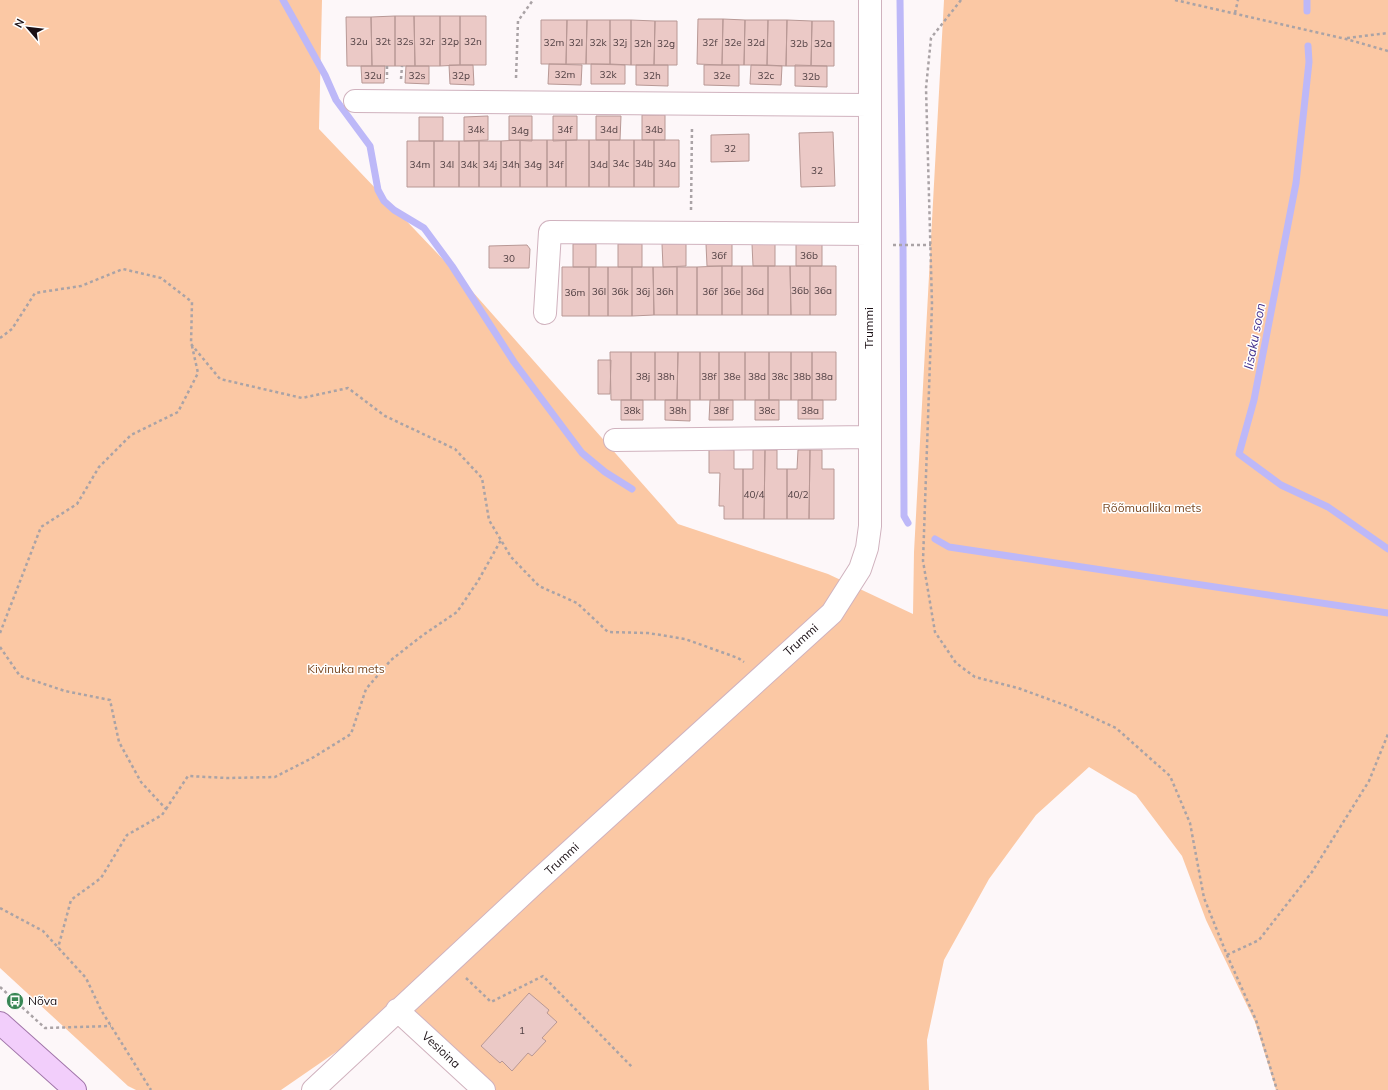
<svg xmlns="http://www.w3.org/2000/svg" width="1388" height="1090" font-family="Mulish,sans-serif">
  <rect width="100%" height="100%" fill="#fdf7f9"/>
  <path fill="#fbc8a4" d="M 0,0 L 322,0 L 319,129 L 456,273 L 678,524 L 828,574 L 913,614 L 914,552 L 944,0 L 1388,0 L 1388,1090 L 1276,1090 L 1255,1022 L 1206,920 L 1182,856 L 1136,795 L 1089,767 L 1036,815 L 989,879 L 944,960 L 927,1040 L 929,1090 L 484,1090 L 397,1010 L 281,1090 L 136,1090 L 128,1086 L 0,968 Z"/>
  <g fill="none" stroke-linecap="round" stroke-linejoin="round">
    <path stroke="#bdb8f8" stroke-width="7" d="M 283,0 L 325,75 L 336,100 L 370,146 L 378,190 L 384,201 L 394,210 L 424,228 L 452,266 L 514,362 L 582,453 L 605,472 L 632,489
      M 900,0 L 903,240 L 904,516 L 908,523
      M 1307,0 L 1307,11
      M 1308,46 L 1309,62 L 1296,183 L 1254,400 L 1239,454 L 1281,485 L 1328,507 L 1388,549
      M 935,539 L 949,547 L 1388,613"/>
  </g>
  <path fill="#ebc9c6" stroke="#b89895" d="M 395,16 L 395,66 L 372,66 L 371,17 Z
    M 395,16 L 414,16 L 415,66 L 395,66 Z
    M 414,16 L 440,16 L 440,66 L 415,66 Z
    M 440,16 L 460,16 L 460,65 L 440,66 Z
    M 460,16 L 486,16 L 486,65 L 460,65 Z
    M 346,17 L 371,17 L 372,66 L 347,66 Z
    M 698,19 L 723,19 L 722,65 L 697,64 Z
    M 723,19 L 745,20 L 744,65 L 722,65 Z
    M 541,20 L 567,20 L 566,64 L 541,64 Z
    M 567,20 L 587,20 L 586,64 L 566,64 Z
    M 587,20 L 610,20 L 610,64 L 586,64 Z
    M 610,20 L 631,20 L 631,65 L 610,64 Z
    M 631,20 L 655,21 L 654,65 L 631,65 Z
    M 745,20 L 768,20 L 767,65 L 744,65 Z
    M 768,20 L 787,20 L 786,66 L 767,65 Z
    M 787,20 L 812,21 L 811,66 L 786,66 Z
    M 655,21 L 677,21 L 677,65 L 654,65 Z
    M 812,21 L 834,21 L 834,66 L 811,66 Z
    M 549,64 L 582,65 L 581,85 L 548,84 Z
    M 591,64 L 625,65 L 625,84 L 591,84 Z
    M 449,65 L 473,65 L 474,85 L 450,84 Z
    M 636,65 L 668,65 L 668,86 L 636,85 Z
    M 704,65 L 739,65 L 739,86 L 704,85 Z
    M 751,65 L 782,66 L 781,85 L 750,84 Z
    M 795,65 L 827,66 L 827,87 L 795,86 Z
    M 361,66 L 385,66 L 384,83 L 362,83 Z
    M 406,66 L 429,66 L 429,84 L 405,83 Z
    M 642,115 L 665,115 L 665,140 L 642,140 Z
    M 488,116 L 488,140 L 464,141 L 464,117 Z
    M 509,116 L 532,116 L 532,141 L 509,140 Z
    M 553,116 L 577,116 L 577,140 L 553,141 Z
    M 596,116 L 621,116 L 620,140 L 596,140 Z
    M 419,117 L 443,117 L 443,141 L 419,141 Z
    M 833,132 L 835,186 L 801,187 L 799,133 Z
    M 749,134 L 749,161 L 711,162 L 711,135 Z
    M 520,140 L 520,187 L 501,187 L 501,141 Z
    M 520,140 L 547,140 L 547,187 L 520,187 Z
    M 547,140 L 566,140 L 566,187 L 547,187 Z
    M 566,140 L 589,140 L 589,187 L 566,187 Z
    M 589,140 L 609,140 L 609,187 L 589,187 Z
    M 609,140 L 634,140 L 634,187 L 609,187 Z
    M 634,140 L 654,140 L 654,187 L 634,187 Z
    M 654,140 L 679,140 L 679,187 L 654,187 Z
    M 407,141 L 434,141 L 434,187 L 407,187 Z
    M 434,141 L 459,141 L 459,187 L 434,187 Z
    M 459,141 L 479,141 L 479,187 L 459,187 Z
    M 479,141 L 501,141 L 501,187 L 479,187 Z
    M 732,243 L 732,266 L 707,266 L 706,244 Z
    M 796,243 L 822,243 L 822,266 L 796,266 Z
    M 573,244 L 596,244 L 596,267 L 573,267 Z
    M 618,244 L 642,244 L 642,267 L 618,267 Z
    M 662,244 L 686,244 L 686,266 L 663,267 Z
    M 752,244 L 775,244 L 775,266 L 753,266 Z
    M 527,245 L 530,249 L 529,268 L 489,268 L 489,246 Z
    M 722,266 L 742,266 L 742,315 L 722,315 Z
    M 722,266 L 722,315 L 697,315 L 697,267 Z
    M 742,266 L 768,266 L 768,315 L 742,315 Z
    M 768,266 L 790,266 L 791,315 L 768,315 Z
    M 790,266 L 810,266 L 810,315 L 791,315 Z
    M 810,266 L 836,266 L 836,315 L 810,315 Z
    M 562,267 L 589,267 L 589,316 L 562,316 Z
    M 589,267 L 608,267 L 608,316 L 589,316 Z
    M 608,267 L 632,267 L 632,316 L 608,316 Z
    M 632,267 L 653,267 L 654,315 L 632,316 Z
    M 653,267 L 677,267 L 677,315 L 654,315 Z
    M 677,267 L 697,267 L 697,315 L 677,315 Z
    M 610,352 L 631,352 L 631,400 L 611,400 Z
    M 631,352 L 655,352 L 655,400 L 631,400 Z
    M 655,352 L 678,352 L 677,400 L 655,400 Z
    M 678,352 L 700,352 L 700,400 L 677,400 Z
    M 700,352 L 719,352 L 719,400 L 700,400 Z
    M 719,352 L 745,352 L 745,400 L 719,400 Z
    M 745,352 L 769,352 L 769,400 L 745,400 Z
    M 769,352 L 791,352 L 791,400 L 769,400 Z
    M 791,352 L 812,352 L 812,400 L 791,400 Z
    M 812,352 L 836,352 L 836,400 L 812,400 Z
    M 598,360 L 611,360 L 610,394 L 598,394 Z
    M 621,400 L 643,400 L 643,420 L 621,420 Z
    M 665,400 L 690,400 L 690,421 L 665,420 Z
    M 710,400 L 733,400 L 733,420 L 709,420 Z
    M 755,400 L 779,400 L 779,420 L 755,420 Z
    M 798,400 L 823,400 L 823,419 L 798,419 Z
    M 709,449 L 734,450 L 734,469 L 743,469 L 743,519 L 724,519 L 724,506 L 719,506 L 720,473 L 709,473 Z
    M 753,450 L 765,450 L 764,519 L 743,519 L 743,469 L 753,469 Z
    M 765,450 L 777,450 L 777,469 L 787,469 L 787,519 L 764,519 Z
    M 798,450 L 810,450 L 809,519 L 787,519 L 787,469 L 797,469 Z
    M 810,450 L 822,450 L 822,469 L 834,469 L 834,519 L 809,519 Z
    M 529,993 L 549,1010 L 547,1013 L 557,1022 L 542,1038 L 546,1041 L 532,1056 L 528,1053 L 512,1071 L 502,1061 L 500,1063 L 481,1046 Z"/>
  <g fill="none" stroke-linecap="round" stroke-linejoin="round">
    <defs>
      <path id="minor" d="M 355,101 L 869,105
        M 545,313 L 550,232 L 869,234
        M 615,440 L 870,437
        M 397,1010 L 484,1090
        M 313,1090 L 535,883 L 832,613 L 860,569 L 867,548 L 870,526 L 870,0"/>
      <path id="major" d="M 0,1023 L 75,1090"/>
    </defs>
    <use href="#minor" stroke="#d0b2be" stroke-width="24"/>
    <use href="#major" stroke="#a176a9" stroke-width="24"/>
    <path stroke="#aaa3a6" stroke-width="2.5" stroke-dasharray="3 3" stroke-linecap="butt" d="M 961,0 L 931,38 L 926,88 L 932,304 L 923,561 L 935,632 L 956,663 L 975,677 L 1018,688 L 1070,707 L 1116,728 L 1170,776 L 1190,823 L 1204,898 L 1227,955 L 1256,1020 L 1277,1090
      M 1175,0 L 1346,39 L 1388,51
      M 1235,13 L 1238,0
      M 1347,38 L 1388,33
      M 387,66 L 387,79
      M 516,78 L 518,21 L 533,0
      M 401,79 L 402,66
      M 691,210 L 692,127
      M 893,245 L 931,245
      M 0,338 L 12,329 L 35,293 L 81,286 L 123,269 L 161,278 L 192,302 L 191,344 L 220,379 L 302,398 L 348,388 L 385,416 L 455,449 L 482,478 L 489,520 L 511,557 L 539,586 L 577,603 L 608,632 L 648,633 L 685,639 L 738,658 L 744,662
      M 0,633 L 41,527 L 77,504 L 99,467 L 131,435 L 178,412 L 198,373 L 192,346
      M 0,647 L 20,676 L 65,691 L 110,700 L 119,742 L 141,782 L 166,809 L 162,815 L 127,835 L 101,878 L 71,900 L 58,948
      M 166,809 L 188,776 L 227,778 L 275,777 L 314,757 L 351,734 L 366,689 L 391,660 L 423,635 L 457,612 L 478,581 L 501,540
      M 0,908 L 43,931 L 86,978 L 101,1010 L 151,1090
      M 1227,955 L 1259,940 L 1312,872 L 1369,781 L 1388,734
      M 466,978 L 491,1002 L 543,976 L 632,1067
      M 0,987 L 45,1028 L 111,1026"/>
    <use href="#minor" stroke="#fff" stroke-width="22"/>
    <use href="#major" stroke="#f2cefb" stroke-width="22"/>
  </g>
  <defs>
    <symbol id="bus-disc" viewBox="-11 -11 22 22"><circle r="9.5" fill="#398655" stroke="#fff"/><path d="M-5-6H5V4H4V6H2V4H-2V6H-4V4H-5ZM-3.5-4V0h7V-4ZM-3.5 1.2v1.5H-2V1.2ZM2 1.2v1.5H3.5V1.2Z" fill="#fff"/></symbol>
  </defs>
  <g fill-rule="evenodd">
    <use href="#bus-disc" x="5" y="991" width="20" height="20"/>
  </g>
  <g text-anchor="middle" stroke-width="3" stroke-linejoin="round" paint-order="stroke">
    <g font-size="10" fill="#4f3e41">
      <text x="359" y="45">32u</text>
      <text x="383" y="45">32t</text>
      <text x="405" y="45">32s</text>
      <text x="427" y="45">32r</text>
      <text x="450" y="45">32p</text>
      <text x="473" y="45">32n</text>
      <text x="554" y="46">32m</text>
      <text x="576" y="46">32l</text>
      <text x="598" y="46">32k</text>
      <text x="620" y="46">32j</text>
      <text x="710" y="46">32f</text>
      <text x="733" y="46">32e</text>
      <text x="756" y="46">32d</text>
      <text x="643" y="47">32h</text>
      <text x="666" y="47">32g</text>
      <text x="799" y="47">32b</text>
      <text x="823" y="47">32a</text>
      <text x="565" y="78">32m</text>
      <text x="608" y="78">32k</text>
      <text x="373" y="79">32u</text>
      <text x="417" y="79">32s</text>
      <text x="461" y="79">32p</text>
      <text x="652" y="79">32h</text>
      <text x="722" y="79">32e</text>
      <text x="766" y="79">32c</text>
      <text x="811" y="80">32b</text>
      <text x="476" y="133">34k</text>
      <text x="565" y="133">34f</text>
      <text x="609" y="133">34d</text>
      <text x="654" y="133">34b</text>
      <text x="520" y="134">34g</text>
      <text x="730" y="152">32</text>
      <text x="621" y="167">34c</text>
      <text x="644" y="167">34b</text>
      <text x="667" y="167">34a</text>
      <text x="420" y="168">34m</text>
      <text x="447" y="168">34l</text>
      <text x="469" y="168">34k</text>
      <text x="490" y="168">34j</text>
      <text x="511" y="168">34h</text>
      <text x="533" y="168">34g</text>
      <text x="556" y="168">34f</text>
      <text x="599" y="168">34d</text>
      <text x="817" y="174">32</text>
      <text x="719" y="259">36f</text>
      <text x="809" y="259">36b</text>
      <text x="509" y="262">30</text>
      <text x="800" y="294">36b</text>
      <text x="823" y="294">36a</text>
      <text x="599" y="295">36l</text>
      <text x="620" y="295">36k</text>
      <text x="643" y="295">36j</text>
      <text x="665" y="295">36h</text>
      <text x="710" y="295">36f</text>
      <text x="732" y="295">36e</text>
      <text x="755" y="295">36d</text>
      <text x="575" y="296">36m</text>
      <text x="643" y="380">38j</text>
      <text x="666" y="380">38h</text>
      <text x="709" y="380">38f</text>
      <text x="732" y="380">38e</text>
      <text x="757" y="380">38d</text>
      <text x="780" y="380">38c</text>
      <text x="802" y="380">38b</text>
      <text x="824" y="380">38a</text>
      <text x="632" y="414">38k</text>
      <text x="678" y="414">38h</text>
      <text x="721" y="414">38f</text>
      <text x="767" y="414">38c</text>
      <text x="810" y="414">38a</text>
      <text x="754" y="498">40/4</text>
      <text x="798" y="498">40/2</text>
      <text x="522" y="1034">1</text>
    </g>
    <g font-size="12" fill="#1b1015" stroke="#fff">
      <text transform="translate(869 328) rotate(-90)" y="4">Trummi</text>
      <text transform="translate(801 640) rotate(-42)" y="4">Trummi</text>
      <text transform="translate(562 859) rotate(-43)" y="4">Trummi</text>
      <text transform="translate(441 1050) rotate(43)" y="4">Vesioina</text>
    </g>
    <g font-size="12" fill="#7b4a23" stroke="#fff">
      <text x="1152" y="512">Rõõmuallika mets</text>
      <text x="346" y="673">Kivinuka mets</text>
    </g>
    <g font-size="12" fill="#1b1015" stroke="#fff" text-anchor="start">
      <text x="28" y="1005">Nõva</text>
    </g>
    <g font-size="13" font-style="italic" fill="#44318c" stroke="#fff">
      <text transform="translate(1254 336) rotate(-79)" y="5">Iisaku soon</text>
    </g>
  </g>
  <g transform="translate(28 28) rotate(298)" stroke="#ffffff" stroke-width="3" paint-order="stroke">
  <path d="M0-3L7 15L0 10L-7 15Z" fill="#1b1015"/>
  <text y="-6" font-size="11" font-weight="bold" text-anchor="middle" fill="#1b1015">N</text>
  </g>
</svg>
